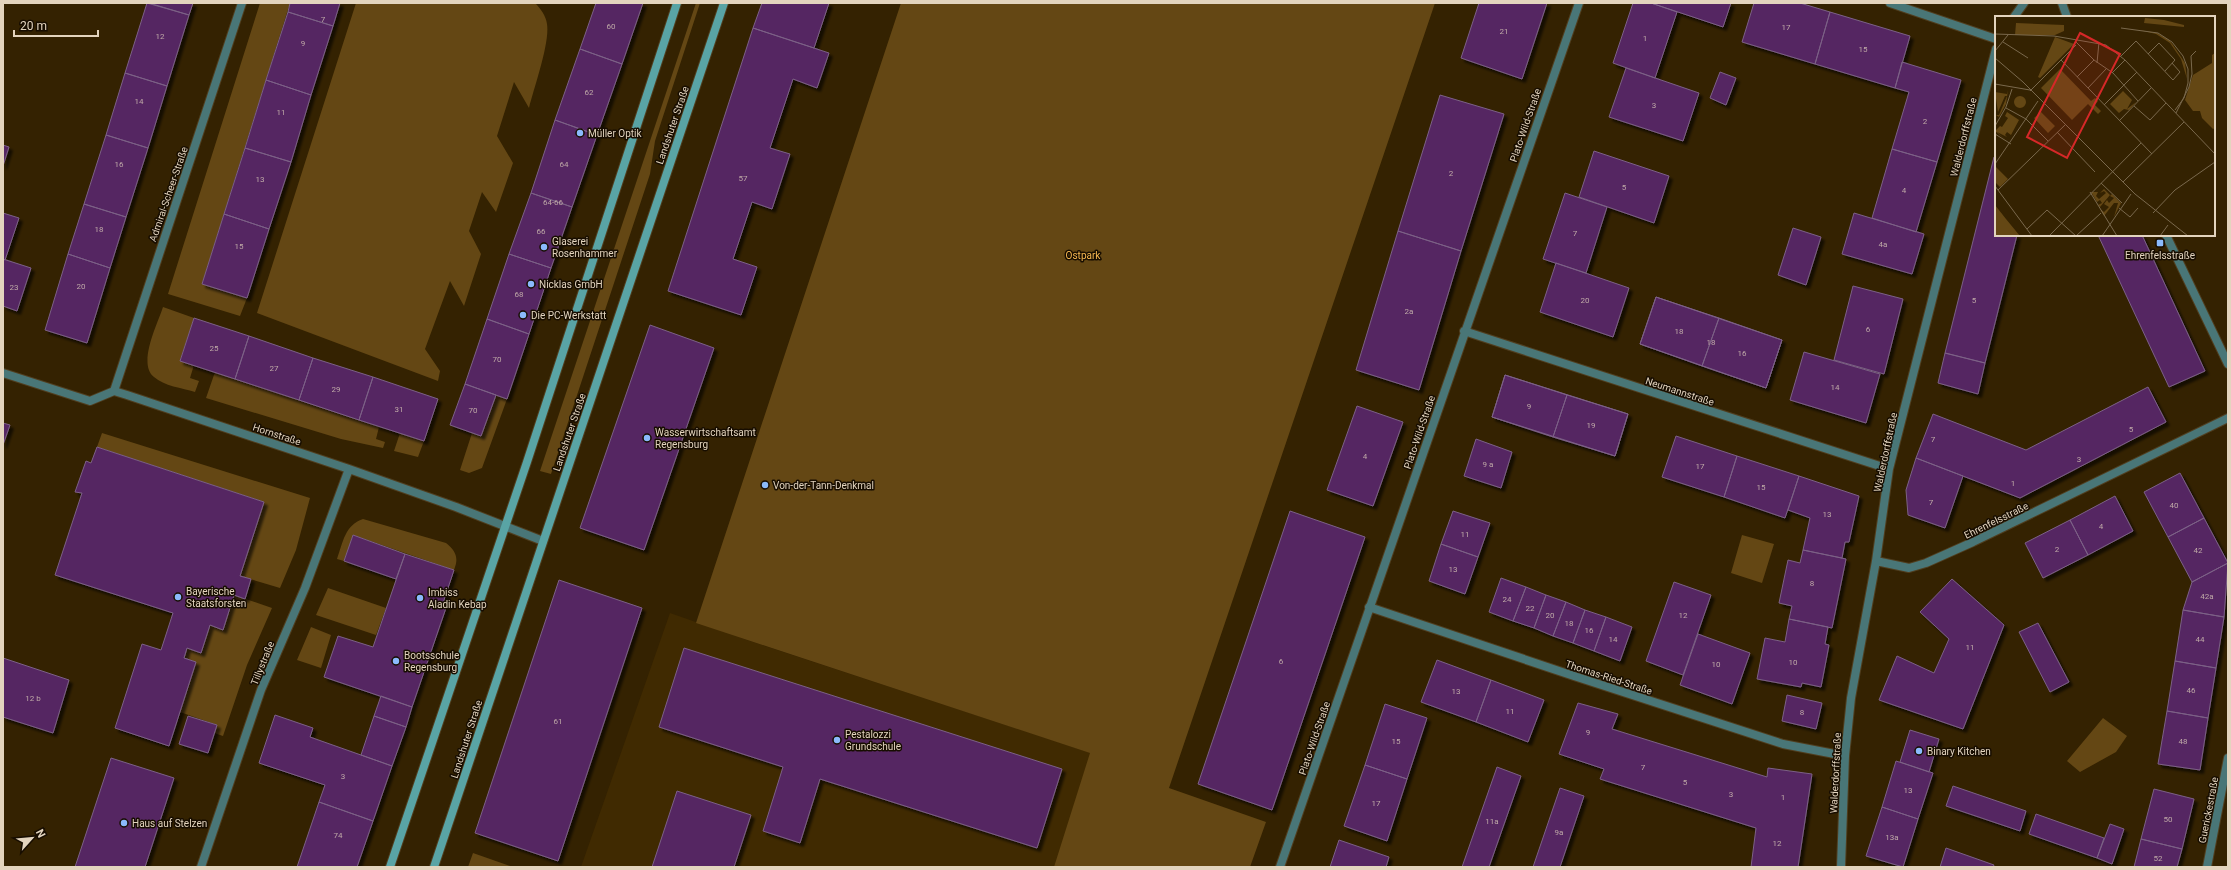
<svg xmlns="http://www.w3.org/2000/svg" width="2231" height="870" font-family="Roboto,sans-serif">
  <defs>
    <filter id="shadow"><feDropShadow dx="3.5" dy="3.5" stdDeviation="1" flood-color="#0009"/></filter>
  </defs>
  <rect width="100%" height="100%" fill="#342201"/>
  <path fill="#402a01" d="M 670,613 L 750,641 L 1091,753 L 1055,867 L 581,867 Z"/>
  <path fill="#644714" d="M 260,3 L 290,3 L 202,284 L 247,298 L 240,316 L 168,294 Z
    M 356,3 L 535,3 C 541,9 546,16 547,24 C 550,43 534,88 529,108 L 514,82 L 497,136 L 513,163 L 496,212 L 482,192 L 469,231 L 481,254 L 464,306 L 450,281 L 425,349 L 440,371 L 438,381 L 257,313 Z
    M 696,3 L 700,3 L 655,141 L 650,174 L 551,474 L 540,471 Z
    M 901,3 L 1435,3 L 1169,788 L 1266,822 L 1250,867 L 1054,867 L 1090,753 L 696,623 Z
    M 163,307 L 194,318 L 180,360 L 194,365 L 190,378 L 199,381 L 195,392 C 182,388 164,386 154,377 C 137,364 158,323 163,307 Z
    M 215,372 L 379,427 L 376,439 L 385,442 L 383,448 L 341,439 L 206,398 Z
    M 496,395 L 507,399 L 482,468 L 469,473 L 460,470 L 472,433 L 481,436 Z
    M 102,433 L 310,498 L 296,550 L 280,588 L 240,576 L 264,502 L 97,447 Z
    M 400,433 L 424,441 L 418,457 L 394,451 Z
    M 363,519 L 446,543 C 456,551 459,558 454,570 L 353,535 L 344,561 L 337,559 C 343,542 345,525 363,519 Z
    M 1742,535 L 1774,544 L 1762,583 L 1731,573 Z
    M 328,588 L 386,608 L 376,635 L 316,615 Z
    M 234,595 L 272,608 L 247,665 L 223,736 L 214,733 L 217,725 L 180,712 L 196,662 L 184,658 L 187,648 L 201,653 L 210,625 L 223,630 Z
    M 311,627 L 331,635 L 321,668 L 297,660 Z
    M 2103,718 L 2127,736 L 2116,752 L 2080,772 L 2067,761 Z
    M 473,853 L 513,867 L 468,867 Z"/>
  <path fill="#542762" stroke="#7c6086" filter="url(#shadow)" d="M 147,3 L 189,15 L 167,86 L 125,73 Z
    M 149,3 L 193,3 L 189,15 Z
    M 290,3 L 340,3 L 333,26 L 288,12 Z
    M 596,3 L 643,3 L 622,64 L 580,49 Z
    M 762,3 L 829,3 L 814,48 L 753,28 Z
    M 1479,3 L 1547,3 L 1522,79 L 1461,58 Z
    M 1633,3 L 1651,3 L 1677,12 L 1655,78 L 1613,63 Z
    M 1651,3 L 1731,3 L 1723,27 Z
    M 1754,3 L 1800,3 L 1830,12 L 1815,64 L 1742,42 Z
    M 288,12 L 333,26 L 311,95 L 266,80 Z
    M 1830,12 L 1910,36 L 1895,88 L 1815,64 Z
    M 753,28 L 829,53 L 817,88 L 793,79 L 770,148 L 790,154 L 772,209 L 752,202 L 733,259 L 757,267 L 741,315 L 668,291 Z
    M 580,49 L 622,64 L 597,135 L 555,120 Z
    M 1902,62 L 1961,80 L 1937,162 L 1892,149 L 1909,92 L 1895,88 Z
    M 1626,68 L 1699,93 L 1683,141 L 1609,117 Z
    M 1720,72 L 1736,78 L 1726,105 L 1710,98 Z
    M 125,73 L 167,86 L 148,148 L 106,135 Z
    M 266,80 L 311,95 L 291,162 L 245,148 Z
    M 1440,95 L 1504,114 L 1461,251 L 1398,231 Z
    M 555,120 L 597,135 L 572,207 L 531,193 Z
    M 106,135 L 148,148 L 126,217 L 84,204 Z
    M 3,145 L 9,147 L 3,166 Z
    M 245,148 L 291,162 L 269,229 L 224,214 Z
    M 1892,149 L 1937,162 L 1916,232 L 1872,218 Z
    M 1594,151 L 1669,176 L 1654,223 L 1579,197 Z
    M 1994,157 L 1996,158 L 1996,235 L 2017,235 L 1985,363 L 1945,353 Z
    M 531,193 L 572,207 L 551,268 L 509,254 Z
    M 1565,193 L 1607,207 L 1586,273 L 1543,259 Z
    M 84,204 L 126,217 L 110,268 L 68,254 Z
    M 3,213 L 19,218 L 5,260 L 3,259 Z
    M 1854,213 L 1924,234 L 1912,274 L 1842,254 Z
    M 224,214 L 269,229 L 247,298 L 202,284 Z
    M 1793,228 L 1821,237 L 1806,285 L 1778,275 Z
    M 1398,231 L 1461,251 L 1419,390 L 1356,370 Z
    M 2098,235 L 2142,235 L 2205,371 L 2169,387 Z
    M 68,254 L 110,268 L 87,343 L 45,330 Z
    M 509,254 L 551,268 L 529,334 L 487,319 Z
    M 3,259 L 31,268 L 17,311 L 3,306 Z
    M 1556,263 L 1629,288 L 1613,337 L 1540,312 Z
    M 1853,286 L 1903,299 L 1884,374 L 1834,360 Z
    M 1656,297 L 1719,318 L 1702,366 L 1640,344 Z
    M 1656,297 L 1782,340 L 1766,388 L 1640,344 Z
    M 194,318 L 249,336 L 235,379 L 180,361 Z
    M 1719,318 L 1782,340 L 1766,388 L 1702,366 Z
    M 487,319 L 529,334 L 507,399 L 465,384 Z
    M 650,325 L 714,348 L 644,550 L 580,528 Z
    M 249,336 L 313,358 L 299,400 L 235,379 Z
    M 1804,352 L 1880,374 L 1866,423 L 1790,400 Z
    M 1945,353 L 1985,363 L 1978,394 L 1938,383 Z
    M 313,358 L 373,377 L 359,420 L 299,400 Z
    M 1505,375 L 1628,414 L 1615,456 L 1492,417 Z
    M 1505,375 L 1567,395 L 1553,437 L 1492,417 Z
    M 373,377 L 438,399 L 424,441 L 359,420 Z
    M 465,384 L 496,395 L 481,436 L 450,425 Z
    M 2148,387 L 2166,422 L 2020,498 L 1916,458 L 1933,414 L 2026,450 Z
    M 1567,395 L 1628,414 L 1615,456 L 1553,437 Z
    M 1357,406 L 1403,422 L 1373,506 L 1327,490 Z
    M 3,423 L 10,425 L 3,445 Z
    M 1676,436 L 1737,456 L 1724,497 L 1662,477 Z
    M 1476,439 L 1512,452 L 1501,488 L 1464,476 Z
    M 97,447 L 264,502 L 240,576 L 251,579 L 245,599 L 234,595 L 223,630 L 210,625 L 201,653 L 187,648 L 184,658 L 196,662 L 169,746 L 115,728 L 142,644 L 161,650 L 173,613 L 55,575 L 82,493 L 75,492 L 86,461 L 91,463 Z
    M 1737,456 L 1799,476 L 1785,518 L 1724,497 Z
    M 1916,458 L 1963,476 L 1945,528 L 1908,515 L 1906,490 Z
    M 2180,473 L 2204,518 L 2168,537 L 2144,492 Z
    M 1799,476 L 1859,496 L 1849,542 L 1845,542 L 1842,558 L 1803,550 L 1810,518 L 1788,510 Z
    M 2115,496 L 2133,531 L 2088,555 L 2070,520 Z
    M 1290,511 L 1365,537 L 1272,810 L 1198,784 Z
    M 1453,511 L 1490,523 L 1478,557 L 1441,544 Z
    M 2204,518 L 2228,563 L 2192,582 L 2168,537 Z
    M 2070,520 L 2088,555 L 2043,578 L 2025,543 Z
    M 353,535 L 405,554 L 396,579 L 344,561 Z
    M 1441,544 L 1478,557 L 1465,594 L 1429,581 Z
    M 1803,550 L 1846,559 L 1832,628 L 1789,619 L 1792,606 L 1779,603 L 1788,560 L 1800,563 Z
    M 405,554 L 454,570 L 443,603 L 447,605 L 412,707 L 324,677 L 338,636 L 373,647 Z
    M 2228,563 L 2224,617 L 2183,610 L 2192,582 Z
    M 1501,578 L 1526,587 L 1513,621 L 1489,612 Z
    M 1952,579 L 2004,625 L 1963,729 L 1879,700 L 1897,656 L 1934,673 L 1949,639 L 1920,612 Z
    M 559,580 L 642,608 L 558,861 L 475,833 Z
    M 1674,582 L 1711,595 L 1683,675 L 1646,661 Z
    M 1526,587 L 1546,595 L 1534,628 L 1513,621 Z
    M 1546,595 L 1566,602 L 1553,636 L 1534,628 Z
    M 1566,602 L 1585,610 L 1573,643 L 1553,636 Z
    M 1585,610 L 1606,617 L 1594,651 L 1573,643 Z
    M 2183,610 L 2224,617 L 2216,668 L 2175,661 Z
    M 1606,617 L 1632,627 L 1620,661 L 1594,651 Z
    M 1789,619 L 1828,627 L 1825,644 L 1829,645 L 1821,687 L 1802,683 L 1801,687 L 1757,679 L 1765,638 L 1785,642 Z
    M 2038,623 L 2069,682 L 2050,692 L 2019,632 Z
    M 1698,634 L 1750,653 L 1732,704 L 1680,685 Z
    M 684,648 L 1062,769 L 1037,848 L 820,779 L 800,843 L 763,831 L 783,767 L 659,727 Z
    M 3,658 L 69,680 L 53,733 L 3,717 Z
    M 1437,660 L 1491,680 L 1476,722 L 1421,702 Z
    M 2175,661 L 2216,668 L 2208,718 L 2167,711 Z
    M 1491,680 L 1544,700 L 1528,742 L 1476,722 Z
    M 1787,695 L 1822,703 L 1816,729 L 1782,721 Z
    M 381,696 L 412,707 L 406,727 L 374,716 Z
    M 1578,703 L 1618,714 L 1612,729 L 1767,777 L 1768,768 L 1812,774 L 1798,867 L 1751,867 L 1756,828 L 1600,779 L 1604,769 L 1559,754 Z
    M 1385,704 L 1427,718 L 1407,779 L 1365,765 Z
    M 2167,711 L 2208,718 L 2200,770 L 2158,764 Z
    M 275,715 L 313,728 L 310,737 L 392,766 L 373,821 L 319,802 L 325,785 L 259,763 Z
    M 188,716 L 217,725 L 208,753 L 179,744 Z
    M 374,716 L 406,727 L 392,766 L 361,755 Z
    M 1910,730 L 1939,739 L 1929,772 L 1900,762 Z
    M 111,758 L 174,778 L 145,867 L 75,867 Z
    M 1896,761 L 1933,773 L 1918,819 L 1882,807 Z
    M 1365,765 L 1407,779 L 1387,841 L 1344,826 Z
    M 1497,767 L 1521,776 L 1489,867 L 1462,867 Z
    M 1953,786 L 2026,811 L 2020,831 L 1946,806 Z
    M 1560,788 L 1584,796 L 1560,867 L 1533,867 Z
    M 2154,789 L 2194,799 L 2182,849 L 2141,839 Z
    M 677,791 L 751,815 L 734,867 L 652,867 Z
    M 319,802 L 373,821 L 357,867 L 297,867 Z
    M 1882,807 L 1918,819 L 1903,867 L 1866,856 Z
    M 2036,814 L 2104,838 L 2097,858 L 2029,834 Z
    M 2110,824 L 2124,829 L 2112,864 L 2097,858 Z
    M 2141,839 L 2182,849 L 2177,867 L 2134,867 Z
    M 1339,840 L 1389,857 L 1386,867 L 1330,867 Z
    M 1946,848 L 1994,865 L 1993,867 L 1940,867 Z"/>
  <g fill="none" stroke-linecap="round" stroke-linejoin="round">
    <defs>
      <path id="minor" d="M 1890,3 L 1996,39
        M 2062,3 L 2067,17
        M 2014,17 L 2024,3
        M 2166,235 L 2228,364
        M 1464,331 L 1889,469
        M 3,373 L 90,401 L 114,391 L 127,395 L 349,469 L 456,507 L 543,541
        M 114,391 L 242,3
        M 1876,561 L 1909,568 L 1926,563 L 1973,542 L 2228,418
        M 1369,607 L 1574,676 L 1783,744 L 1845,756
        M 201,867 L 261,690 L 305,588 L 349,469
        M 1280,867 L 1579,3
        M 1841,867 L 1845,756 L 1851,698 L 1876,561 L 1889,469 L 1996,49
        M 2207,867 L 2228,758"/>
      <path id="secondary" d="M 390,867 L 527,462 L 677,3
        M 434,867 L 724,3"/>
    </defs>
    <use href="#minor" stroke="#503e1f" stroke-width="10"/>
    <use href="#secondary" stroke="#503e1f" stroke-width="10"/>
    <use href="#minor" stroke="#497677" stroke-width="8"/>
    <use href="#secondary" stroke="#59a4a5" stroke-width="8"/>
  </g>
  <g fill="#8bbafc" stroke="#170d00" stroke-width="1.5">
    <circle cx="580" cy="133" r="4"/>
    <rect x="2156" y="239" width="8" height="8" rx="2"/>
    <circle cx="544" cy="247" r="4"/>
    <circle cx="531" cy="284" r="4"/>
    <circle cx="523" cy="315" r="4"/>
    <circle cx="647" cy="438" r="4"/>
    <circle cx="765" cy="485" r="4"/>
    <circle cx="178" cy="597" r="4"/>
    <circle cx="420" cy="598" r="4"/>
    <circle cx="396" cy="661" r="4"/>
    <circle cx="837" cy="740" r="4"/>
    <circle cx="1919" cy="751" r="4"/>
    <circle cx="124" cy="823" r="4"/>
  </g>
  <g text-anchor="middle" stroke-width="3" stroke-linejoin="round" paint-order="stroke">
    <g font-size="8" fill="#bfa9a7">
      <text x="323" y="22">7</text>
      <text x="611" y="29">60</text>
      <text x="1786" y="30">17</text>
      <text x="1504" y="34">21</text>
      <text x="160" y="39">12</text>
      <text x="1645" y="41">1</text>
      <text x="303" y="46">9</text>
      <text x="1863" y="52">15</text>
      <text x="589" y="95">62</text>
      <text x="139" y="104">14</text>
      <text x="1654" y="108">3</text>
      <text x="281" y="115">11</text>
      <text x="1925" y="124">2</text>
      <text x="119" y="167">16</text>
      <text x="564" y="167">64</text>
      <text x="1451" y="176">2</text>
      <text x="743" y="181">57</text>
      <text x="260" y="182">13</text>
      <text x="1624" y="190">5</text>
      <text x="1904" y="193">4</text>
      <text x="553" y="205">64-66</text>
      <text x="99" y="232">18</text>
      <text x="541" y="234">66</text>
      <text x="1575" y="236">7</text>
      <text x="1883" y="247">4a</text>
      <text x="239" y="249">15</text>
      <text x="81" y="289">20</text>
      <text x="14" y="290">23</text>
      <text x="519" y="297">68</text>
      <text x="1585" y="303">20</text>
      <text x="1974" y="303">5</text>
      <text x="1409" y="314">2a</text>
      <text x="1868" y="332">6</text>
      <text x="1679" y="334">18</text>
      <text x="1711" y="345">18</text>
      <text x="214" y="351">25</text>
      <text x="1742" y="356">16</text>
      <text x="497" y="362">70</text>
      <text x="274" y="371">27</text>
      <text x="1835" y="390">14</text>
      <text x="336" y="392">29</text>
      <text x="1529" y="409">9</text>
      <text x="399" y="412">31</text>
      <text x="473" y="413">70</text>
      <text x="1591" y="428">19</text>
      <text x="2131" y="432">5</text>
      <text x="1933" y="442">7</text>
      <text x="1365" y="459">4</text>
      <text x="2079" y="462">3</text>
      <text x="1488" y="467">9 a</text>
      <text x="1700" y="469">17</text>
      <text x="2013" y="486">1</text>
      <text x="1761" y="490">15</text>
      <text x="1931" y="505">7</text>
      <text x="2174" y="508">40</text>
      <text x="1827" y="517">13</text>
      <text x="2101" y="529">4</text>
      <text x="1465" y="537">11</text>
      <text x="2057" y="552">2</text>
      <text x="2198" y="553">42</text>
      <text x="1453" y="572">13</text>
      <text x="1812" y="586">8</text>
      <text x="2207" y="599">42a</text>
      <text x="1507" y="602">24</text>
      <text x="1530" y="611">22</text>
      <text x="1550" y="618">20</text>
      <text x="1683" y="618">12</text>
      <text x="1569" y="626">18</text>
      <text x="1589" y="633">16</text>
      <text x="1613" y="642">14</text>
      <text x="2200" y="642">44</text>
      <text x="1970" y="650">11</text>
      <text x="1281" y="664">6</text>
      <text x="1793" y="665">10</text>
      <text x="1716" y="667">10</text>
      <text x="2191" y="693">46</text>
      <text x="1456" y="694">13</text>
      <text x="33" y="701">12 b</text>
      <text x="1510" y="714">11</text>
      <text x="1802" y="715">8</text>
      <text x="558" y="724">61</text>
      <text x="1588" y="735">9</text>
      <text x="1396" y="744">15</text>
      <text x="2183" y="744">48</text>
      <text x="1643" y="770">7</text>
      <text x="343" y="779">3</text>
      <text x="1685" y="785">5</text>
      <text x="1908" y="793">13</text>
      <text x="1731" y="797">3</text>
      <text x="1783" y="800">1</text>
      <text x="1376" y="806">17</text>
      <text x="2168" y="822">50</text>
      <text x="1492" y="824">11a</text>
      <text x="1559" y="835">9a</text>
      <text x="338" y="838">74</text>
      <text x="1892" y="840">13a</text>
      <text x="1777" y="846">12</text>
      <text x="2158" y="861">52</text>
    </g>
    <g font-size="10" fill="#e3d4be" stroke="#170d00">
      <text transform="translate(672 125) rotate(-71)" y="4">Landshuter Straße</text>
      <text transform="translate(1525 125) rotate(-71)" y="4">Plato-Wild-Straße</text>
      <text transform="translate(1963 137) rotate(-76)" y="4">Walderdorffstraße</text>
      <text transform="translate(168 194) rotate(-71)" y="4">Admiral-Scheer-Straße</text>
      <text transform="translate(1680 391) rotate(18)" y="4">Neumannstraße</text>
      <text transform="translate(569 432) rotate(-71)" y="4">Landshuter Straße</text>
      <text transform="translate(1419 432) rotate(-71)" y="4">Plato-Wild-Straße</text>
      <text transform="translate(277 434) rotate(18)" y="4">Hornstraße</text>
      <text transform="translate(1885 452) rotate(-78)" y="4">Walderdorffstraße</text>
      <text transform="translate(1996 520) rotate(-26)" y="4">Ehrenfelsstraße</text>
      <text transform="translate(262 663) rotate(-68)" y="4">Tillystraße</text>
      <text transform="translate(1609 677) rotate(18)" y="4">Thomas-Ried-Straße</text>
      <text transform="translate(1314 738) rotate(-71)" y="4">Plato-Wild-Straße</text>
      <text transform="translate(466 739) rotate(-72)" y="4">Landshuter Straße</text>
      <text transform="translate(1835 773) rotate(-87)" y="4">Walderdorffstraße</text>
      <text transform="translate(2208 810) rotate(-79)" y="4">Guerickestraße</text>
    </g>
    <g font-size="10" fill="#e3d4be" stroke="#170d00" text-anchor="start">
      <text x="588" y="137">Müller Optik</text>
      <text x="552" y="245">Glaserei<tspan x="552" dy="12">Rosenhammer</tspan></text>
      <text x="2160" y="259" text-anchor="middle">Ehrenfelsstraße</text>
      <text x="539" y="288">Nicklas GmbH</text>
      <text x="531" y="319">Die PC-Werkstatt</text>
      <text x="655" y="436">Wasserwirtschaftsamt<tspan x="655" dy="12">Regensburg</tspan></text>
      <text x="773" y="489">Von-der-Tann-Denkmal</text>
      <text x="186" y="595">Bayerische<tspan x="186" dy="12">Staatsforsten</tspan></text>
      <text x="428" y="596">Imbiss<tspan x="428" dy="12">Aladin Kebap</tspan></text>
      <text x="404" y="659">Bootsschule<tspan x="404" dy="12">Regensburg</tspan></text>
      <text x="845" y="738">Pestalozzi<tspan x="845" dy="12">Grundschule</tspan></text>
      <text x="1927" y="755">Binary Kitchen</text>
      <text x="132" y="827">Haus auf Stelzen</text>
    </g>
    <g font-size="10" fill="#f8b950" stroke="#170d00">
      <text x="1083" y="259">Ostpark</text>
    </g>
  </g>
  <g transform="translate(1995 16)">
    <rect width="220" height="220" fill="#342201"/>
    <path d="M 150,2 L 169,4 L 189,9 L 189,11 L 149,7 ZM 21,7 L 69,9 L 69,15 L 60,19 L 20,19 ZM 144,14 L 162,17 L 174,24 L 178,29 L 190,47 L 192,63 L 186,43 L 175,27 L 161,18 ZM 60,21 L 79,28 L 45,62 L 43,61 ZM 220,37 L 220,112 L 218,113 L 207,102 L 205,95 L 198,95 L 190,84 L 198,59 L 217,47 L 217,39 ZM 65,53 L 96,85 L 100,82 L 103,85 L 100,89 L 106,95 L 103,98 L 93,88 L 77,104 L 46,72 ZM 13,74 L 11,88 L 4,101 L 1,99 L 4,99 L 12,80 L 10,80 L 3,96 L 0,76 L 12,78 ZM 128,75 L 137,84 L 132,93 L 141,86 L 134,94 L 129,93 L 124,97 L 115,88 ZM19 86a6 6 0 1 1 12 0a6 6 0 1 1-12 0ZM 12,96 L 24,104 L 16,119 L 12,116 L 10,119 L 12,121 L 2,116 L 11,124 L 0,115 L 5,110 L 7,111 L 13,102 L 10,100 ZM 46,96 L 60,110 L 53,117 L 39,102 ZM 0,150 L 13,163 L 5,171 L 0,166 ZM 109,173 L 115,179 L 105,191 L 103,189 L 107,187 L 105,184 L 102,186 L 96,176 L 103,176 L 101,180 L 104,183 L 111,177 L 109,175 L 105,177 ZM 117,178 L 126,187 L 119,201 L 123,187 L 119,187 L 109,200 L 105,193 L 109,196 L 114,191 L 109,188 L 112,184 L 114,187 L 119,182 L 115,180 ZM 0,189 L 11,203 L 25,220 L 0,219 Z" fill="#644714"/>
    <path fill="none" stroke="#7a694d" stroke-width="1" d="M 126,12 L 163,17 L 177,26 L 188,40 L 193,53 L 193,67 L 189,82 L 180,94M 0,18 L 59,20 L 111,29 L 130,44 L 220,138M 80,25 L 99,44 L 118,57 L 143,85M 8,26 L 33,42M 0,35 L 13,19M 153,38 L 164,27 L 180,44 L 170,55M 126,40 L 141,25 L 178,64 L 185,56 L 177,47M 0,42 L 28,66 L 140,178 L 193,220M 66,44 L 157,138M 102,47 L 104,26M 117,57 L 130,44M 82,61 L 99,44M 0,68 L 35,74M 93,72 L 111,53M 35,75 L 81,29M 109,89 L 142,56M 139,90 L 155,104 L 171,87M 11,92 L 31,103 L 53,125M 181,97 L 194,71 L 197,58 L 196,40 L 201,35M 124,105 L 156,72M 0,110 L 11,91 L 17,73M 62,116 L 100,156M 0,118 L 16,128M 0,148 L 43,85M 128,166 L 189,106M 106,167 L 127,187M 0,170 L 37,220M 3,174 L 70,109M 95,176 L 122,220M 124,192 L 135,201 L 143,192M 158,197 L 180,174 L 220,146M 32,213 L 52,194 L 81,220M 54,220 L 146,127M 81,220 L 106,197M 107,220 L 136,178M 165,220 L 173,209"/>
    <path fill="#d62828" fill-opacity="0.15" stroke="#d62828" stroke-width="2" d="M 85,17 L 125,38 L 72,142 L 32,121 Z"/>
    <rect width="220" height="220" fill="none" stroke="#e3d4be" stroke-width="2"/>
  </g>
  <rect width="2231" height="870" fill="none" stroke="#e3d4be" stroke-width="8"/>
  <g transform="translate(32 838) rotate(63)" stroke="#170d00" stroke-width="3" paint-order="stroke">
  <path d="M0-3L7 15L0 10L-7 15Z" fill="#e3d4be"/>
  <text y="-6" font-size="11" font-weight="bold" text-anchor="middle" fill="#e3d4be">N</text>
  </g>
  <path d="M14 30v6h84v-6" fill="none" stroke="#e3d4be" stroke-width="2"/>
  <text x="20" y="30" font-size="12" fill="#e3d4be" stroke="#170d00" stroke-width="3" paint-order="stroke">20 m</text>
</svg>
